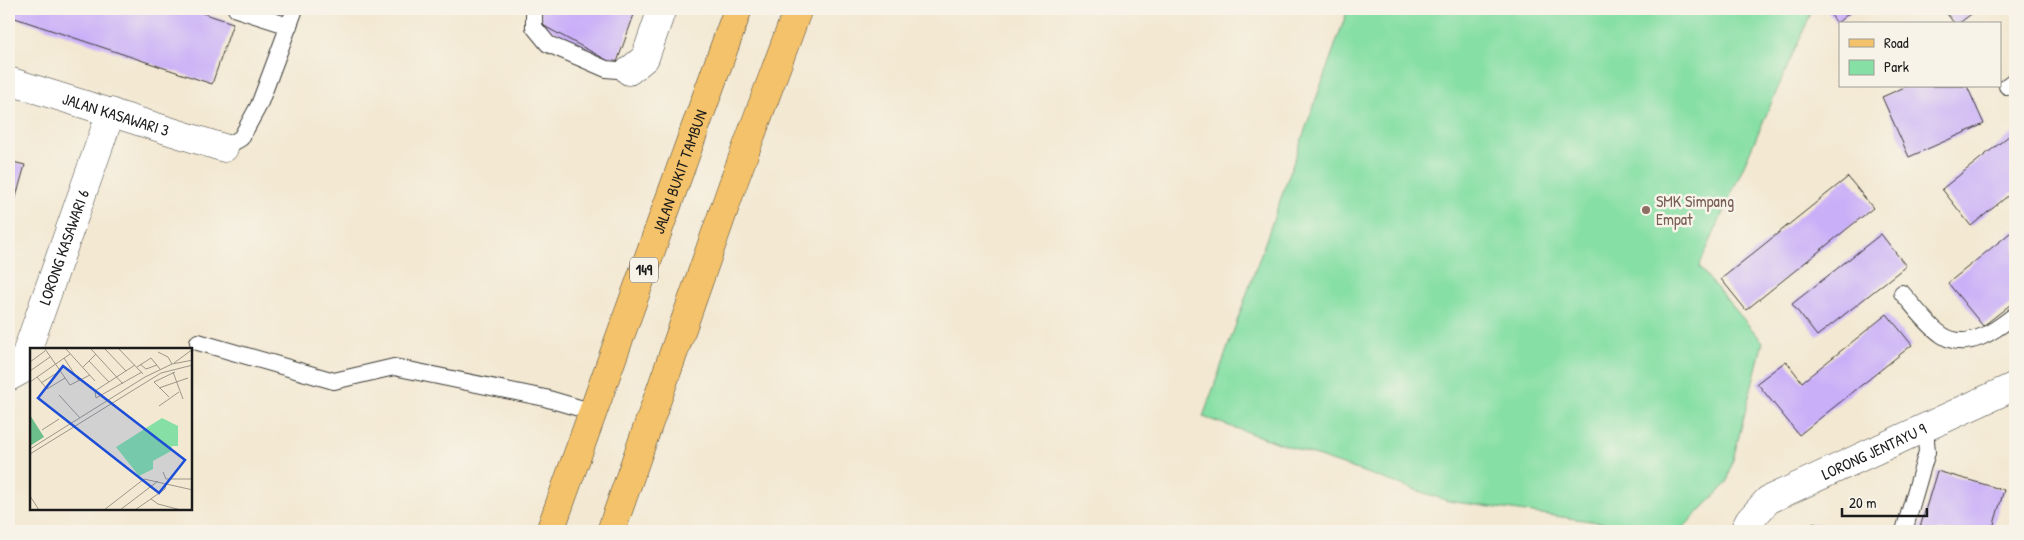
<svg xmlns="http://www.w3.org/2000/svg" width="2024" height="540" font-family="'Patrick Hand',sans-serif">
  <rect width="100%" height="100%" fill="#f7f3e8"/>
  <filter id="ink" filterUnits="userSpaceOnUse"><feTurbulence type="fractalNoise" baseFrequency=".02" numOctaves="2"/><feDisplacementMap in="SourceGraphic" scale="10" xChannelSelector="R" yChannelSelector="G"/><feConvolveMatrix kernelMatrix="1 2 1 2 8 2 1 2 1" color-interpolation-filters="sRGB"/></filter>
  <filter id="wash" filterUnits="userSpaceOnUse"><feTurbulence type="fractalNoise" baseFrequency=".0096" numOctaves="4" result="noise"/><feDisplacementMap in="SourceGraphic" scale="20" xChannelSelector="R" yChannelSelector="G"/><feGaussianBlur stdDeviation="1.12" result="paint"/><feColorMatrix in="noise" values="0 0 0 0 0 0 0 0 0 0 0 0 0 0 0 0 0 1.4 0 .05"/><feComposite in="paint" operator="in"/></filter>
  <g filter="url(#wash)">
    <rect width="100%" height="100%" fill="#f3e8d1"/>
    <path fill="#86dfa4" stroke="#517e60" d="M 1348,9 L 1810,9 L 1812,11 L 1699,267 L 1763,342 L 1727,483 L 1680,531 L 1661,531 L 1448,501 L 1203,417 Z"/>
    <g id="blocks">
      <path fill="#c9aef8" d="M 9,9 L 190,9 L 233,23 L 212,84 L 9,16 Z
        M 539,9 L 636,9 L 616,65 L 544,26 Z
        M 1826,9 L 1854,9 L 1837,23 Z
        M 1943,9 L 1978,9 L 1958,24 L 1955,24 Z
        M 1907,86 L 1967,86 L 1984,124 L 1909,157 L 1882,97 Z
        M 2015,131 L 2015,190 L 1971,226 L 1942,189 Z
        M 9,161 L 25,165 L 9,222 Z
        M 1848,177 L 1873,208 L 1746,310 L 1721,279 Z
        M 2015,229 L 2015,301 L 1983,326 L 1948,283 Z
        M 1881,234 L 1906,266 L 1817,336 L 1792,304 Z
        M 1887,314 L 1912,345 L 1799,435 L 1757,383 L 1786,361 L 1802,382 Z
        M 1937,471 L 2004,490 L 1992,531 L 1919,531 Z
        M 1813,523 L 1839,531 L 1811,531 Z"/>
    </g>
  </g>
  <g filter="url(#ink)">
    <use href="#blocks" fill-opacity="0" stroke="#3c3b37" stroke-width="1"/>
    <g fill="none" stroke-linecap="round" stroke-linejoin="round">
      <defs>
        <path id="lane" d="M 236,9 L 289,26
          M 534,9 L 534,27 L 548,44 L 606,69 L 629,71
          M 2007,86 L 2015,80
          M 224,148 L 241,138 L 259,105 L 295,9
          M 1902,293 C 1914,306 1927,325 1942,335 C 1967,352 1996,330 2015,315
          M 198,342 L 334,381 L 394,367 L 545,398 L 593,412
          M 1904,531 L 1927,452 L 1926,440 L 1918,432"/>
        <g id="street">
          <path d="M 629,71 L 645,58 L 662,9"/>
          <path id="s1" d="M 9,81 L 224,148"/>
          <path id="s2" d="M 9,377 L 20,371 L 111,112"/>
          <path id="s3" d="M 1744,531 L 1749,521 L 1768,500 L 2015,386"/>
        </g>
        <g id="primary">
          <path id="s4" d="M 550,531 L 738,9"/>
          <path d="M 611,531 L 734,181 L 798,9"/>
        </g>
      </defs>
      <use href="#lane" stroke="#3c3b37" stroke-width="18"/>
      <use href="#street" stroke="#3c3b37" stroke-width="29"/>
      <use href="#primary" stroke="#3c3b37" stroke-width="29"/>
      <use href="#lane" stroke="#fff" stroke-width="16"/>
      <use href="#street" stroke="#fff" stroke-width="28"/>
      <use href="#primary" stroke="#f4c26a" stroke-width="28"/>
    </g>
  </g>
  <circle fill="#8d6e63" stroke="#f7f3e8" stroke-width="2" cx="1646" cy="210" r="5"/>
  <g text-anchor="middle" stroke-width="5" stroke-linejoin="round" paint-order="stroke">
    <rect fill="#f7f3e8" stroke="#5e5c59" stroke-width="1" x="630" y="257.5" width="28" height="25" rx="4"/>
    <g font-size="15" font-weight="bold" fill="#1c1c1c">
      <text x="644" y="275">149</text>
    </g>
    <g font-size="16" fill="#1c1c1c" stroke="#f7f3e8">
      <text dy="6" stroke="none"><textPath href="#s1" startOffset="112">JALAN KASAWARI 3</textPath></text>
      <text dy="6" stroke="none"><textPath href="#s4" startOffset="382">JALAN BUKIT TAMBUN</textPath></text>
      <text dy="6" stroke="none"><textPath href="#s2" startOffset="144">LORONG KASAWARI 6</textPath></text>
      <text dy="6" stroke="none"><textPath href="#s3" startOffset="156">LORONG JENTAYU 9</textPath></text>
    </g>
    <g font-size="16" fill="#785e54" stroke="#f7f3e8" text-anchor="start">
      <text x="1656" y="207">SMK Simpang<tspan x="1656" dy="18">Empat</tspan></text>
    </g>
  </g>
  <g transform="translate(30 348)">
    <rect width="162" height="162" fill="#f3e8d1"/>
    <path d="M 132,70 L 148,78 L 148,98 L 142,98 L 141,103 L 123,113 L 123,121 L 109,128 L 86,99 Z" fill="#86dfa4"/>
    <path d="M 0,67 L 14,89 L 0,98 Z" fill="#6cbe8a"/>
    <path fill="none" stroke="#9d9689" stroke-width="1" d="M 15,1 L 40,37 L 60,27M 36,1 L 65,33M 61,1 L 93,36M 75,1 L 96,23M 89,1 L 113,26M 128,4 L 138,9 L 142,16M 34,10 L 49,33M 59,13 L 79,34M 0,14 L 15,3M 144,15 L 163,1M 110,16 L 116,21 L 127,17M 105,17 L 65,43 L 66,50 L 112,24M 53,19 L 66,6M 107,19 L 121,10 L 130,21M 0,23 L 20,9M 143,24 L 153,51M 7,29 L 17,41 L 35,30M 0,34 L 40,6M 11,35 L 30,23M 129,40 L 158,30M 29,47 L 50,70M 139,49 L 124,34 L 145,24M 129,58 L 149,44M 12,82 L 29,71M 0,101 L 115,29 L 142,16 L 163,12M 0,106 L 131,25 L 163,17M 133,124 L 136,131 L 163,131M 0,148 L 9,162M 121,151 L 128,156 L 151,162M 74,162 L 114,131 L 163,142M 90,162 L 128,133M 105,162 L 135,141 L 136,135"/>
    <path fill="#1d4ed8" fill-opacity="0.15" stroke="#1d4ed8" stroke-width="2.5" d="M 33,18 L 155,112 L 129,145 L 8,50 Z"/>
    <rect width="162" height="162" fill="none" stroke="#1c1c1c" stroke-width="2.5"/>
  </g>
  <rect width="2024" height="540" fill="none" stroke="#f7f3e8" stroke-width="30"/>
  <rect x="1839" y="22" width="162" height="65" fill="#f7f3e8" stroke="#9f9d96"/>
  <rect x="1849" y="39" width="25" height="8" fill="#f4c26a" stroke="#9f9d96"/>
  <text x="1884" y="48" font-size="15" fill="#1c1c1c">Road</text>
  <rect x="1849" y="60" width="25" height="15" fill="#86dfa4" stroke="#9f9d96"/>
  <text x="1884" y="72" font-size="15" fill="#1c1c1c">Park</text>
  <path d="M1842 508v8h85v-8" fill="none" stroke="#1c1c1c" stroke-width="2.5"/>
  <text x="1849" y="508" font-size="15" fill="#1c1c1c" stroke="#f7f3e8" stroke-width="4" paint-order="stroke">20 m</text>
</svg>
